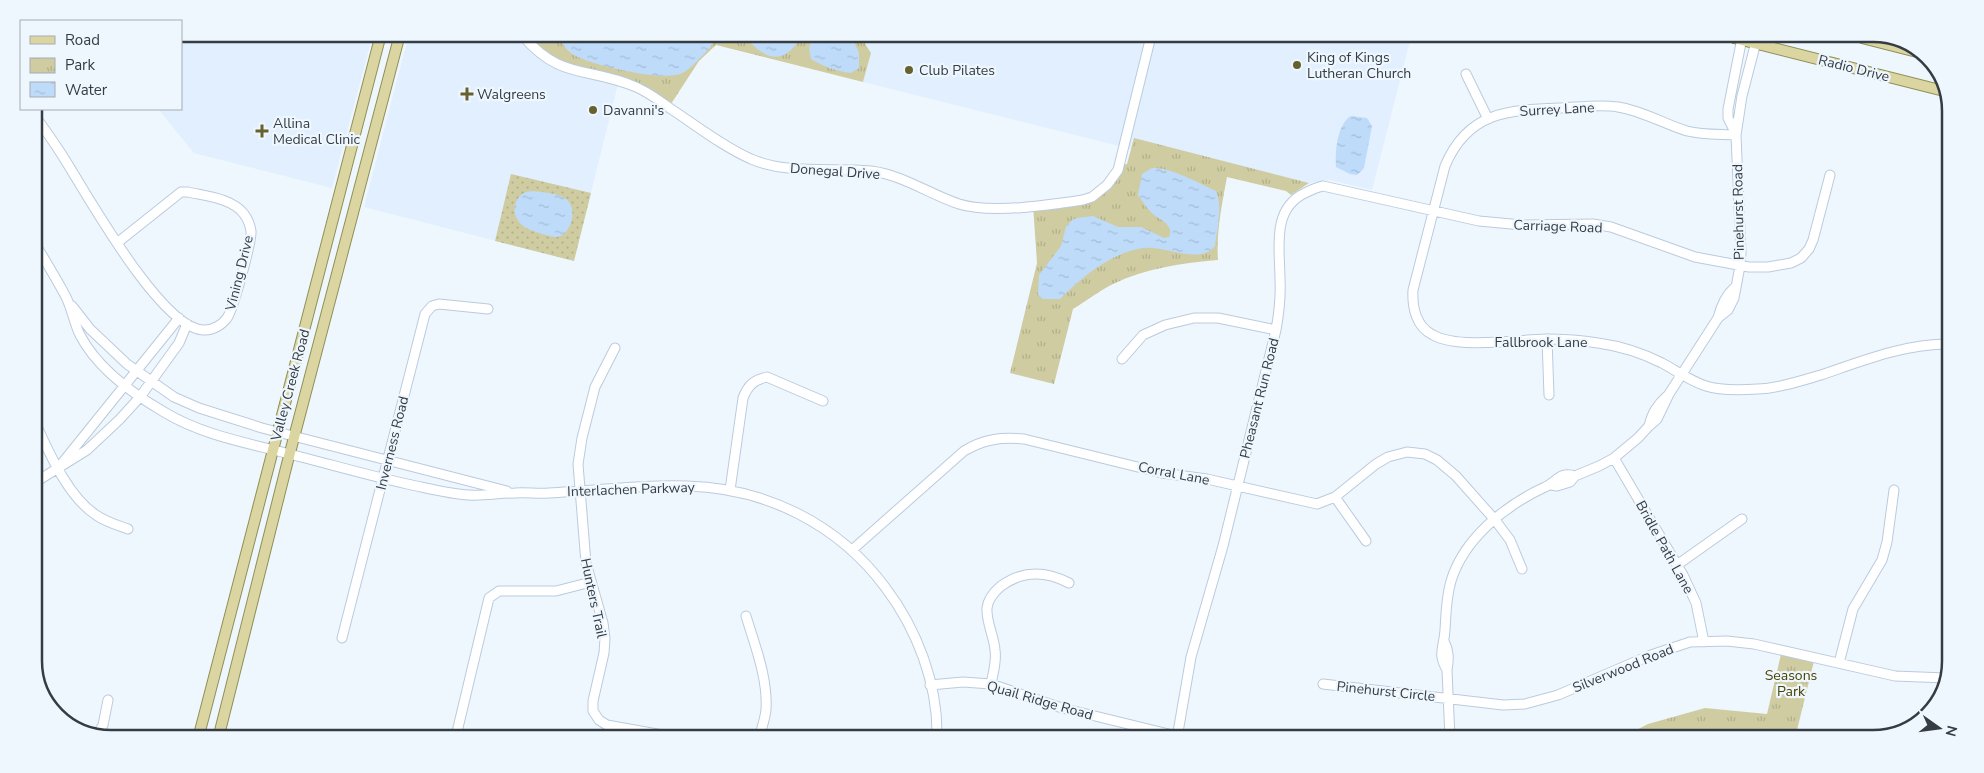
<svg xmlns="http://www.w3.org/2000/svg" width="1984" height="773" font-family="'Nunito Sans',sans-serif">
  <defs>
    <pattern id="grass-dots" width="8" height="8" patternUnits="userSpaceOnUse" patternTransform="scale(1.25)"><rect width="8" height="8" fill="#cfcca1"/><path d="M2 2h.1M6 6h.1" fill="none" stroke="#b2b08c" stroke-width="1.8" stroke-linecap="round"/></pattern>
    <pattern id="park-tufts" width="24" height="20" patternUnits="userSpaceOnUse" patternTransform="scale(1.25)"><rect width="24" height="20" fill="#cfcca1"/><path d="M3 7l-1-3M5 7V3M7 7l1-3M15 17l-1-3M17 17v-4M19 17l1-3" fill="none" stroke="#b2b08c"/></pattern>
    <pattern id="water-ripples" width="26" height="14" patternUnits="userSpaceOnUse" patternTransform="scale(1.25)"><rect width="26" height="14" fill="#bedbfa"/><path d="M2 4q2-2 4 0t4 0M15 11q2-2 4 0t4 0" fill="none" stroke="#a4bdd8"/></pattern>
  </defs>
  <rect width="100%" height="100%" fill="#eff7fe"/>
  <path fill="#e1effe" d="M 181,34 L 373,34 L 332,188 L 194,153 L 158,109 L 181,109 Z
    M 409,34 L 537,35 L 533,48 L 619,80 L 574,261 L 364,207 Z
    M 860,36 L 1411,37 L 1372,190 L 1330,180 L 1309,183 L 1134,139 L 1131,149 L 863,82 L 871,53 Z"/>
  <path fill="url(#grass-dots)" d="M 511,174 L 591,193 L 574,261 L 495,241 Z"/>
  <path fill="url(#park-tufts)" d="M 537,35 L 860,36 L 871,53 L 863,82 L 716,45 L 699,61 L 669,107 L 637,87 L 576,71 L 533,48 Z
    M 1134,138 L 1309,183 L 1291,195 L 1286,191 L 1227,177 C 1222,204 1216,233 1218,260 C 1182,263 1146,268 1113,284 C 1099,291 1086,301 1073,309 L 1054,384 L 1010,373 L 1037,263 L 1033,205 L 1092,197 L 1120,165 L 1127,164 Z
    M 1782,650 L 1815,657 L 1797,730 L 1843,739 L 1619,739 L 1648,724 L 1705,708 L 1767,714 Z"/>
  <path fill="url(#water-ripples)" d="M 558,35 L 715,35 C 714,45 708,50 701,57 C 695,63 688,71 680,74 C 661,81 597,66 578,57 C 568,53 562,44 558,35 Z
    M 749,35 L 802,35 C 787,62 770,64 749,41 Z
    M 813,35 L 851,35 L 859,53 L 859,68 L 851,73 C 836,71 824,67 811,59 L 809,48 Z
    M 1351,116 L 1367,118 L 1372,126 L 1364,168 L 1357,175 L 1350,174 L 1336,167 C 1335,153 1337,124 1351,116 Z
    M 1152,168 C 1173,168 1196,182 1216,191 C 1223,206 1217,229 1215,246 C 1201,265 1165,246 1145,248 C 1113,251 1082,277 1060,299 L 1043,299 L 1038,295 L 1039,275 L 1061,246 L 1066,227 L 1072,220 L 1077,218 L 1093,216 L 1118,227 L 1141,227 L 1164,238 L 1169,237 C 1174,225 1162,221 1154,215 C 1147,209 1143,202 1138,195 L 1142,174 Z
    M 532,191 C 543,192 557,193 566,199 C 578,207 572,235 557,237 C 552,237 547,235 542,234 C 533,231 522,228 517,219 C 510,206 519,191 532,191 Z"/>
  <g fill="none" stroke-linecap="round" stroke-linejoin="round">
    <defs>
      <path id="minor" d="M 522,35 C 561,81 588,66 636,87 C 648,92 660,101 671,109 C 697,126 722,146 751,159 C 789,175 831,167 871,171 C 903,175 929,194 959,204 C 991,214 1050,205 1083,200 L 1092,197 L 1107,185 L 1118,170 L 1151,36
        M 1466,74 L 1488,119
        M 34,115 C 44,128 53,141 62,155 C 84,189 162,332 205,330 C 213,330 222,325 227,318 C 233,310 252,241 251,231 C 250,225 247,218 244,214 C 232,198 205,196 188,192 L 181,192 L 117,243
        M 1736,134 L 1728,118 L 1728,109 L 1742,38
        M 1736,135 C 1720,134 1703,135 1687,131 C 1664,124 1643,111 1618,107 C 1600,104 1580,107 1561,108 C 1509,110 1468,111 1445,166 L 1413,290 C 1412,307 1416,327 1433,335 C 1458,349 1515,340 1545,339 C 1563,339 1580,340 1598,343 C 1620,346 1642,353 1662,363 C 1677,371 1690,381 1706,386 C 1721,391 1742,390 1758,389 C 1779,388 1800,381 1821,375 C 1862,361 1904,344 1948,344
        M 34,242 C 45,260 56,278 66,297 C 72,309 74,323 80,335 C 97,368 133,394 164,412 C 205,437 255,444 301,457 C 336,466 371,476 407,484 C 427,488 448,494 469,495 C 485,496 499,493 515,493 C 526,492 538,494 549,493 C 595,491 642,484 687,486 C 766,488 838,524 885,587 C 917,629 938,684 937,737
        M 72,306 L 90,329 L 127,364 L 174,397 L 199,408 L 262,428 L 507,491
        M 1718,318 C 1721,306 1725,296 1734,288
        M 1547,339 L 1549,395
        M 615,348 L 595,387 L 582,438 L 578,464 L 586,563 L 603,623 L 605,638 L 604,653 L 593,701 L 593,711 L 599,720 L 607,725 L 668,736
        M 1122,359 L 1143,335 L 1165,325 L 1194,318 L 1218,318 L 1276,330
        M 34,420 C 48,450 67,496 96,515 C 106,522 117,525 128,529
        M 1649,426 C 1652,413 1657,405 1667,396
        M 1614,458 L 1683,575 L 1696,603 L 1704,642
        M 63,462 L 179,318
        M 34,483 L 87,450 L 120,419 L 140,397 L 179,343 L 187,324
        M 1551,485 L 1557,486 L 1570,482 L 1575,476 L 1599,466 L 1614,458 L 1638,438 L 1649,426 L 1657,419 L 1669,394 L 1718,318 L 1728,310 L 1734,298 L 1740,266 L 1741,253 L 1736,135 L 1742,96 L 1757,38
        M 730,490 L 743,398 C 748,385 754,380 767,377 L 823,401
        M 1335,497 L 1366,541
        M 852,550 L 964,451 C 984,439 1001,437 1024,439 L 1162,473 L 1207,479 L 1317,504 L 1335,497 L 1376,464 L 1388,457 L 1407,452 L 1425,454 L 1437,460 L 1456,476 L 1495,520 L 1510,540 L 1522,569
        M 1677,565 L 1742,519
        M 746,616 C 755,646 768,678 766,710 C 765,719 762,728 759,737
        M 342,638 L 425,314 L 432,306 L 439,304 L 488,309
        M 1444,641 C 1449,651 1449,659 1447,670 L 1450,738
        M 1839,663 L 1853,609 L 1882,560 L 1887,542 L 1894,490
        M 1447,670 C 1437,653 1444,648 1445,630 C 1446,614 1446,598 1451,581 C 1464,538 1506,505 1545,487 C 1557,482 1559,471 1575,476
        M 991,684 C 993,673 997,661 995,650 C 994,636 986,622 987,608 C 988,599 994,592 1001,586 C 1023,570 1046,571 1069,583
        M 1323,684 L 1503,705 L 1525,704 L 1558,695 L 1651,655 L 1690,642 L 1727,641 L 1754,644 L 1895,676 L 1946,678
        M 930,685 L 963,682 L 991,684 L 1062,708 L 1177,736
        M 97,735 L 103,725 L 108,700
        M 456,736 L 489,598 L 499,591 L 556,591 L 591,582
        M 1177,738 L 1191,657 L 1223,546 L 1276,330 C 1279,313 1281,297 1280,280 C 1280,249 1271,209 1305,193 C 1311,190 1317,187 1323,186 L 1479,221 L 1522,225 L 1593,224 L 1611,227 L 1695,257 L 1749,267 L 1768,267 L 1791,263 L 1801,258 L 1809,249 L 1813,240 L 1830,175"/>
      <path id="major" d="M 1734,38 L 1944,91
        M 1862,38 L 1917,52
        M 199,735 L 381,34
        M 219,735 L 287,464 L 400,34"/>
    </defs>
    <use href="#minor" stroke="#bacbdd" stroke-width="11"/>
    <use href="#major" stroke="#918f58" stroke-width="12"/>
    <use href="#minor" stroke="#fff" stroke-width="9"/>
    <use href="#major" stroke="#dbd6a1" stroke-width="10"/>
  </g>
  <g fill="#66612e" stroke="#eff7fe" stroke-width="2">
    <circle cx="1297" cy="65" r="5"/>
    <circle cx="909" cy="70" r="5"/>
    <path d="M464.5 86.5h5v5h5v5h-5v5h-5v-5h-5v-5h5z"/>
    <circle cx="593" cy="110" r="5"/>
    <path d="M259.5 123.5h5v5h5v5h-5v5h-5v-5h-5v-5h5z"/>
  </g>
  <g text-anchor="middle" stroke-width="4.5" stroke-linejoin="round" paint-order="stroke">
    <g font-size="14" fill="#353c44" stroke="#eff7fe" text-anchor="start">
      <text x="1307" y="62">King of Kings<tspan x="1307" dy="16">Lutheran Church</tspan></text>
      <text x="919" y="75">Club Pilates</text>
      <text x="477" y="99">Walgreens</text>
      <text x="603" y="115">Davanni's</text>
      <text x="273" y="128">Allina<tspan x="273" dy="16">Medical Clinic</tspan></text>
    </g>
    <g font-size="14" fill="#353c44" stroke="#eff7fe">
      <text transform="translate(1854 68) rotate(14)" y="5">Radio Drive</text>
      <text transform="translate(1557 109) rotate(-3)" y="5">Surrey Lane</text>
      <text transform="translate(835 171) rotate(4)" y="5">Donegal Drive</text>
      <text transform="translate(1738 212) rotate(-91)" y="5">Pinehurst Road</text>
      <text transform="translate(1558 226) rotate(2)" y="5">Carriage Road</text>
      <text transform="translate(239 273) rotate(-76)" y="5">Vining Drive</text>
      <text x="1541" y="347">Fallbrook Lane</text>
      <text transform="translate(290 385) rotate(-75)" y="5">Valley Creek Road</text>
      <text transform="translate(1259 398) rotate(-76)" y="5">Pheasant Run Road</text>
      <text transform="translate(392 443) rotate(-76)" y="5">Inverness Road</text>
      <text transform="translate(1174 473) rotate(11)" y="5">Corral Lane</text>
      <text transform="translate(631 489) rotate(-2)" y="5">Interlachen Parkway</text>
      <text transform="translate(1665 547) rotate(61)" y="5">Bridle Path Lane</text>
      <text transform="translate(594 598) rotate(78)" y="5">Hunters Trail</text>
      <text transform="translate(1623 668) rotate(-22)" y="5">Silverwood Road</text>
      <text transform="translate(1386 691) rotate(6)" y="5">Pinehurst Circle</text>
      <text transform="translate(1040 700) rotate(16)" y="5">Quail Ridge Road</text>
    </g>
    <g font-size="14" fill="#494304" stroke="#eff7fe">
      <text x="1791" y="680">Seasons<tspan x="1791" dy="16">Park</tspan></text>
    </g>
  </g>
  <path d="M0 0H1984V773H0ZM111 42H1873A69 69 0 0 1 1942 111V661A69 69 0 0 1 1873 730H111A69 69 0 0 1 42 661V111A69 69 0 0 1 111 42Z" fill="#eff7fe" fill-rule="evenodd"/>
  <path fill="none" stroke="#353c44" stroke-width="2.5" d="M111 42H1873A69 69 0 0 1 1942 111V661A69 69 0 0 1 1873 730H111A69 69 0 0 1 42 661V111A69 69 0 0 1 111 42Z"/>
  <rect x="20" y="20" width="162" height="90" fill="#eff7fe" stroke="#a5acb4"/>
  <rect x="30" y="36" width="25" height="8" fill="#dbd6a1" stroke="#a5acb4"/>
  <text x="65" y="45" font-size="15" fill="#353c44">Road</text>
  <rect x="30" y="58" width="25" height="15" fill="url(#park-tufts)" stroke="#a5acb4"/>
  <text x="65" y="70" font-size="15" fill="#353c44">Park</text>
  <rect x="30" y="82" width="25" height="15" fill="url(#water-ripples)" stroke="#a5acb4"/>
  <text x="65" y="95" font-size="15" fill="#353c44">Water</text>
  <g transform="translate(1939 728) rotate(104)" stroke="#eff7fe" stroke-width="4" paint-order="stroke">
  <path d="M0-4L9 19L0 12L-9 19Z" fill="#353c44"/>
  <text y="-8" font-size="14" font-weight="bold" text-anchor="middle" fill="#353c44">N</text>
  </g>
</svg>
